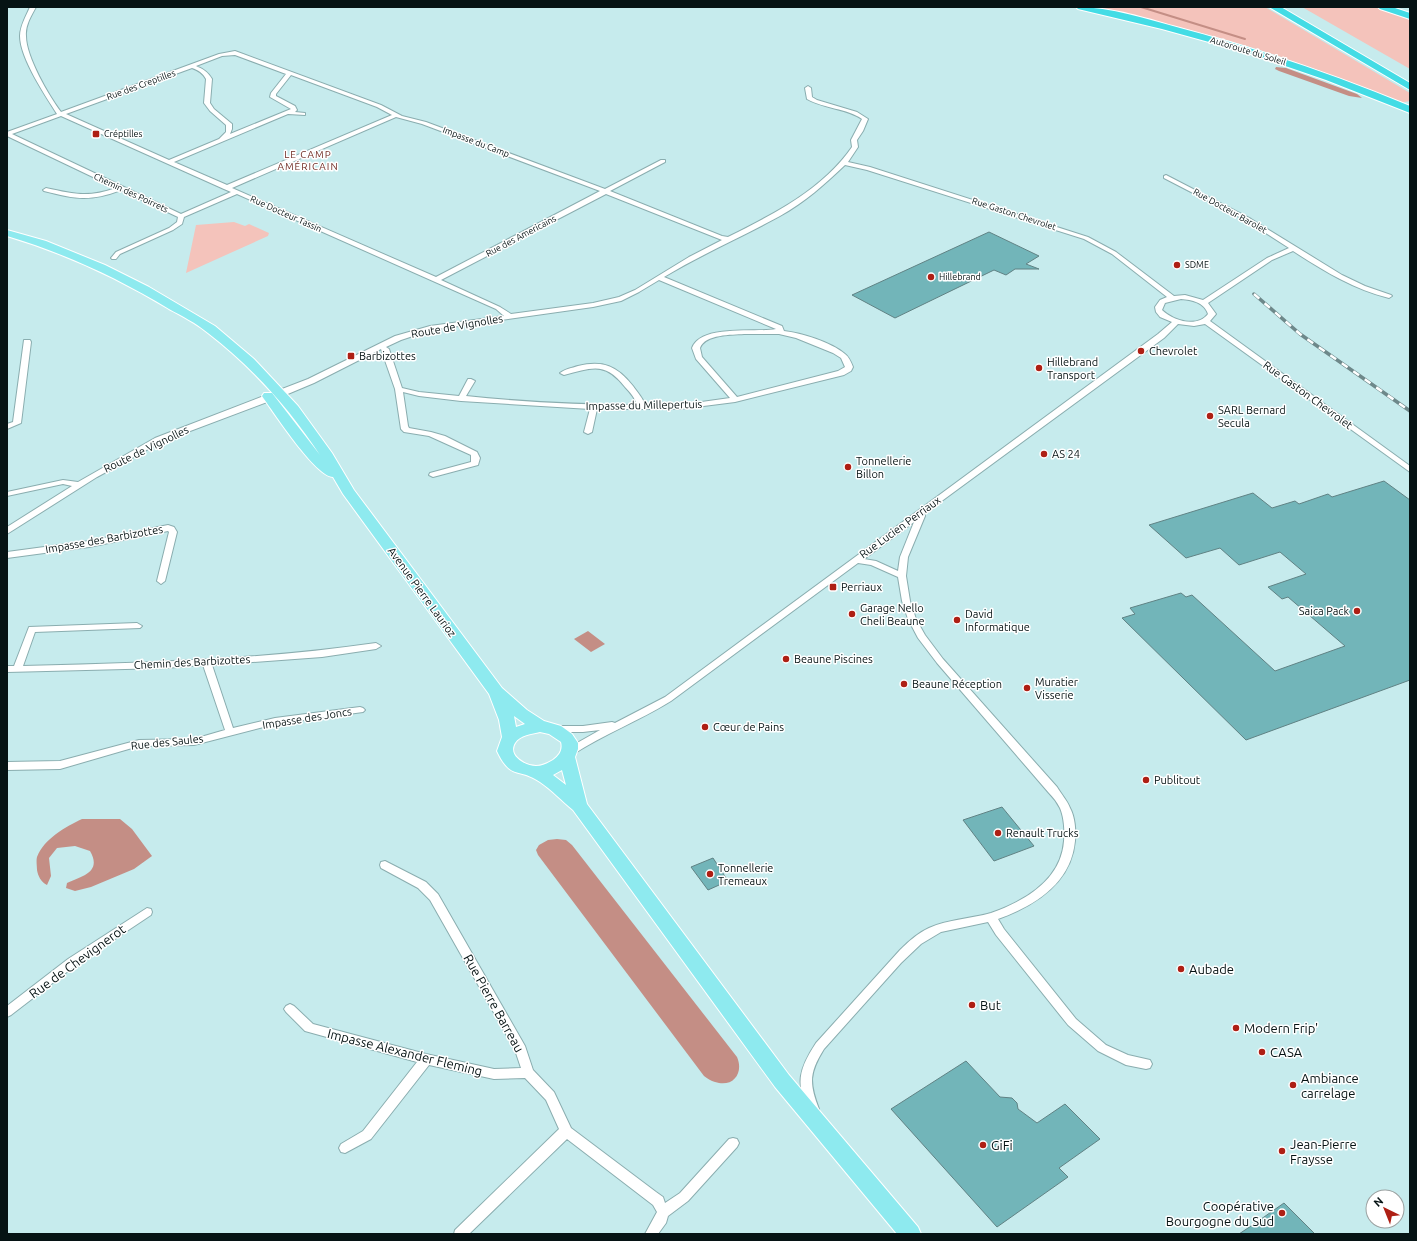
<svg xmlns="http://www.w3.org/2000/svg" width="1417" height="1241" font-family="Ubuntu,sans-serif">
  <rect width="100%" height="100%" fill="#c6ebed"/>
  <path fill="#f4c3bb" d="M 1093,7 L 1265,7 L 1410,93 L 1410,101 L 1399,103 C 1353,84 1308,65 1260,50 C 1206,33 1149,19 1093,7 Z
    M 1302,7 L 1376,7 L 1410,19 L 1410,69 Z
    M 234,222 L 245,226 L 249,224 L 269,233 L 268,236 L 186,273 L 196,225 Z"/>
  <path fill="#c48e85" d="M 1276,67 L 1286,68 L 1357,94 L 1362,98 L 1349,96 L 1279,71 L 1275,69 Z
    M 588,631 L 605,644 L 591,652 L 574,639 Z
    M 82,819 L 120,819 L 132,829 L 152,856 L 134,869 L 91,887 L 75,891 L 66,888 L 67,883 C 83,876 102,872 90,851 L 75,846 L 57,848 L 49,858 L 51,876 L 47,885 C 41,882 38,876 37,870 C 37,866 36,861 37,857 C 44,839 65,827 82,819 Z
    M 557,839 L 566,840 L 572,845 L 737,1057 C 744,1073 733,1088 715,1082 C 711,1081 707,1078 704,1076 L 538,855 L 536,850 L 539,845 L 548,840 Z"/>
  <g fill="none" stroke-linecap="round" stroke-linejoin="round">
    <path stroke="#c48e85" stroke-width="2" d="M 1141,7 L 1245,39"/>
  </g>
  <path fill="#72b5b9" stroke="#608284" d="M 989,232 L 1039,256 L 1026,264 L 1039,269 L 1015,269 L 1006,275 L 994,270 L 895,318 L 852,295 Z
    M 1384,481 L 1410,500 L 1410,680 L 1246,740 L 1122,618 L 1135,614 L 1130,608 L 1181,593 L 1186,597 L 1192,595 L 1275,671 L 1345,646 L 1288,597 L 1282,599 L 1268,587 L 1306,574 L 1280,552 L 1239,565 L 1220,548 L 1186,558 L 1149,525 L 1253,493 L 1272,508 L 1295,501 L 1299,504 L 1328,494 L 1332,497 Z
    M 1002,807 L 1034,846 L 994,861 L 963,820 Z
    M 713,858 L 728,881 L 708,890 L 691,867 Z
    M 966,1061 L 1000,1097 L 1012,1098 L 1017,1103 L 1018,1109 L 1037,1123 L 1065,1104 L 1100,1139 L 1059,1168 L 1068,1177 L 997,1227 L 891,1109 Z
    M 1284,1203 L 1315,1234 L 1239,1234 L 1254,1224 Z"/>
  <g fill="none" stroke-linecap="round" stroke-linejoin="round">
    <defs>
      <path id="minor" d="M 30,7 L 36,7 C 31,16 25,26 26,36 C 26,57 49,96 61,112 L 219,54 L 235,51 L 381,105 L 402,116 L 426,122 L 605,189 L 661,160 L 665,160 L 665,162 L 610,191 L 722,236 L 728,237 C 774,214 822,190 852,147 L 851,140 L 862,119 C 847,108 824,109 807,99 L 805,88 L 808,86 L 811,88 L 812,97 L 817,100 L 857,112 L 868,119 L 863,131 L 857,140 L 858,147 L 848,162 L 870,167 L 1088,237 L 1116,252 L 1174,296 L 1185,295 L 1203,300 L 1267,258 L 1289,248 L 1247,221 L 1164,178 L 1164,176 L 1166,175 L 1251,219 L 1342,275 L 1365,286 L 1391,295 L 1392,296 L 1389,298 C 1353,289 1324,271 1293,251 L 1272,260 L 1208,303 L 1216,314 L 1210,321 L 1410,466 L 1410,472 L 1205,324 L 1194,326 L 1178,324 L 1164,338 L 924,514 L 925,516 L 908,557 L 906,576 L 910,601 L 916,619 L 925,635 L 943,659 L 1057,787 C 1061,794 1067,800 1070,808 C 1075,817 1076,831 1075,841 C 1071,884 1034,906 998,919 L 1004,929 L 1076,1019 L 1106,1045 L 1128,1055 L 1150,1060 L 1152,1064 L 1150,1068 L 1146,1069 L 1126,1065 L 1098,1051 L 1068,1025 L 996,935 L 988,922 L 941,932 L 921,944 L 901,963 L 824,1049 C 809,1073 809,1083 819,1109 L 817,1113 L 813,1114 L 809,1113 C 795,1083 799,1069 816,1043 L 900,950 C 908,942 918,933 929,928 C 948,919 971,919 991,913 C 1025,901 1061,880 1064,841 C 1065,831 1064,817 1060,808 C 1057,802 1053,797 1049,793 L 937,663 L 918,638 L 908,619 L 902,601 L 898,577 L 871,565 L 858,563 L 671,701 C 639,721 604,734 572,755 L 566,755 L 564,753 L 577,743 L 600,730 L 583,732 L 556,732 L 553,731 L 551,729 L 553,727 L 556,726 L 583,726 L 612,722 L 615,723 L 665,697 L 1158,334 L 1172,322 L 1160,317 L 1156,312 L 1155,307 L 1160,300 L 1167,297 L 1112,254 L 1084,239 L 867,170 L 845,165 C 825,184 805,202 780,216 C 742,237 702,254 664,277 L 782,326 L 784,331 C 801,333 831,342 845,354 C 849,357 851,362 853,367 L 851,371 L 844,375 L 735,402 L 680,409 L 597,409 L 592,432 L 588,434 L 584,432 L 590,409 L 461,401 L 419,396 L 403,392 L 408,426 L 409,428 L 431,432 L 445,436 L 477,452 L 480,458 L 478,465 L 433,477 L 429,475 L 430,473 L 471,462 L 471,455 L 429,436 L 404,432 L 401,429 L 395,389 L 381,349 L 314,383 L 283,396 L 161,442 L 97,477 L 7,534 L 7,527 L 72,486 L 63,484 L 7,496 L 7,492 L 63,480 L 78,482 L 155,438 L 308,379 L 395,336 L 430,326 L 504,316 L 496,309 L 237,194 L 184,217 L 182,224 L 173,230 L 120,254 L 116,259 L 112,259 L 111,258 L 116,252 L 169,228 L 177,222 L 178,217 L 121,190 C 90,202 75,199 44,191 L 43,190 L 46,188 C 74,194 88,198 116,188 L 7,136 L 7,132 L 57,114 C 45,95 20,58 20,36 C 20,26 26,16 30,7 ZM 235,55 L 286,74 L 271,93 L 270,97 L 291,109 L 230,134 L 232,129 L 232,124 L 214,109 L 210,103 L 212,79 C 208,72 203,69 196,66 L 222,56 ZM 192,68 C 198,70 203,73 206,79 L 204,103 L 210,111 L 226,125 L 226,132 L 219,139 L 169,160 L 66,114 ZM 291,75 L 377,107 L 392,115 L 227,185 L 174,162 L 288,114 L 305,115 L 305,113 L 295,112 L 297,110 L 295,106 L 276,96 L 276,94 ZM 61,116 L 224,189 L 231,192 L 181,214 L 12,134 ZM 396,117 L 422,124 L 600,191 L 436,277 L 232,188 ZM 606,194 L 722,240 L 689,257 L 635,290 L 619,297 L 593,303 L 511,314 L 500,307 L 441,280 ZM 659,280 L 776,329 C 757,333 701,324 692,348 L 696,359 L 730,398 L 680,405 L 645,405 C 643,398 637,392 633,386 C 617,366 603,360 578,366 C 572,368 565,369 560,373 L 564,375 C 592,368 605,361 625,387 C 630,392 635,398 637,405 C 580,405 523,402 466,396 L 475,381 L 471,379 L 468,379 L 459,396 L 419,392 L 402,388 L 389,349 L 386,347 L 401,340 L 431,330 L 593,307 L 621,301 L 639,292 ZM 1181,299 C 1192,300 1204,302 1208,314 C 1197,328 1174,321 1162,310 L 1165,303 ZM 744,334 L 779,334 L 796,338 L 833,353 L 841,358 L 845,367 L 838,371 L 737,397 L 702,357 L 700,348 C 705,334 732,335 744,334 ZM 914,522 L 900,557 L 898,571 L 876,561 L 864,559 Z
        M 24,340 L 30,340 L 31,342 L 21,423 L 7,429 L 7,424 L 13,422 Z
        M 168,525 L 174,527 L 177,532 L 165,581 L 161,584 L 157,581 L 169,532 L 168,531 L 89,547 L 7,558 L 7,552 L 89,541 Z
        M 137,623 L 142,626 L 140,628 L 35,632 L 23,666 C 141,663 259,660 376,643 L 381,646 L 376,649 L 322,657 L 212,665 L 233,728 L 275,718 L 360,707 L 363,708 L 365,710 L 363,712 L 275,724 L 194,745 L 139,746 L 60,769 L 7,770 L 7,762 L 60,761 L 139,740 L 194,739 L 225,730 L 203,665 L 165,668 L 7,672 L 7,666 L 14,666 L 29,627 Z
        M 385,861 L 426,882 L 438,894 L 525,1046 L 533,1070 L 554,1092 L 571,1128 L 656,1192 L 663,1197 L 665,1203 L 680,1193 L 729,1139 L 733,1138 L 737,1139 L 739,1143 L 737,1147 L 688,1201 L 668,1216 L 666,1223 L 658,1234 L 645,1234 L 657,1212 L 653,1205 L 567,1139 L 469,1234 L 454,1234 L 455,1230 L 559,1129 L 546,1100 L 525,1078 L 494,1079 L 429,1065 L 371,1139 L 345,1153 L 341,1152 L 339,1148 L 341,1144 L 363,1131 L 417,1062 L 305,1031 L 286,1012 L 284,1009 L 286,1006 L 290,1004 L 294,1006 L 313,1024 L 426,1054 L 494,1069 L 521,1068 L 515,1050 L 430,900 L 418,888 L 381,868 L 380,865 L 381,862 Z
        M 147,908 L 151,909 L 152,912 L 151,915 L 76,965 L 11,1015 L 7,1017 L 7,1006 L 68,959 Z"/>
      <path id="primary" d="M 7,230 L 46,241 L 105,265 L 149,287 L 215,326 L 254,359 L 298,406 L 332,453 L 354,490 L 502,688 L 527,710 L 544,721 L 561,726 L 572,734 L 578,743 L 578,749 L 575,757 L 587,804 L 789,1075 L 918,1227 L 921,1234 L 897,1234 L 775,1087 L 573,810 C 562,801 552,790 540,782 C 519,767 511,781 497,751 L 502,737 L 499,720 L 489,694 L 343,494 L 333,477 C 316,477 275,414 264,399 L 262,396 L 264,393 L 272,393 L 320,455 C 289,408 252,367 208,333 C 196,323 182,316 169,309 C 118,278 64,253 7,236 ZM 514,716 L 525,724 L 516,727 ZM 540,732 L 549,734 L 561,742 C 563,749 560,755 553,760 C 548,763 543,766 536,766 C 526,766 507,756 515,743 C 520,735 532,734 540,732 ZM 562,770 L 566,785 L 553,775 Z"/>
      <path id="motorway" d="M 1076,7 C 1111,7 1147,19 1180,28 C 1259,49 1335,75 1410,106 L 1410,113 L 1326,80 L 1245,52 L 1162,29 L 1078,9 Z
        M 1269,7 L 1281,7 L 1410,83 L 1410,90 Z
        M 1378,7 L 1392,7 L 1410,13 L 1410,19 L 1380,9 Z"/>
    </defs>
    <use href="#minor" stroke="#8aadaf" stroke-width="2"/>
    <use href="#primary" stroke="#fff" stroke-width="2"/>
    <use href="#motorway" stroke="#fff" stroke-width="2"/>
    <use href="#minor" fill="#fff" fill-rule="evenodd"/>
    <use href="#primary" fill="#8eeaef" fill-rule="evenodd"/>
    <use href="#motorway" fill="#43dce5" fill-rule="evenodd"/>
    <defs>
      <path id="rail" d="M 1254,294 L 1300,334 L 1410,411"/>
    </defs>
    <use href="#rail" stroke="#6e888a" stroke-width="3.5"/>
    <use href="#rail" stroke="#fff" stroke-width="2.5" stroke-dasharray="7" stroke-linecap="butt"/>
  </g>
  <g fill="#ae1f14" stroke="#fff" stroke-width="1.5">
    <rect x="92" y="130" width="8" height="8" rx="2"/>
    <circle cx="1177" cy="265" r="4"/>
    <circle cx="931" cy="277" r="4"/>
    <circle cx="1141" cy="351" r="4"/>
    <rect x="347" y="352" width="8" height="8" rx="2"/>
    <circle cx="1039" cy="368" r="4"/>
    <circle cx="1210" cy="416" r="4"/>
    <circle cx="1044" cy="454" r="4"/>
    <circle cx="848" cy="467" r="4"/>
    <rect x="829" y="583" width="8" height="8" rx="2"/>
    <circle cx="1357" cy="611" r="4"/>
    <circle cx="852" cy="614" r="4"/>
    <circle cx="957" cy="620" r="4"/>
    <circle cx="786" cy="659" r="4"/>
    <circle cx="904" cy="684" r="4"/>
    <circle cx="1027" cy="688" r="4"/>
    <circle cx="705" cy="727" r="4"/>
    <circle cx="1146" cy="780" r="4"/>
    <circle cx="998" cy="833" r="4"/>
    <circle cx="710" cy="874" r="4"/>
    <circle cx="1181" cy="969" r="4"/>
    <circle cx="972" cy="1005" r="4"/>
    <circle cx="1236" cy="1028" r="4"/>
    <circle cx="1262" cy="1052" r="4"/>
    <circle cx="1293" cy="1085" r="4"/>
    <circle cx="983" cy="1145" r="4"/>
    <circle cx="1282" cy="1151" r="4"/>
    <circle cx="1282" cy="1213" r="4"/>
  </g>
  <g text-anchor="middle" stroke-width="3" stroke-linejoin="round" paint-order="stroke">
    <g font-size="9" fill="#061314" stroke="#fff">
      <text transform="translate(1248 51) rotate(17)" y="3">Autoroute du Soleil</text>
      <text transform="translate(141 85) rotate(-20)" y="3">Rue des Creptilles</text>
      <text transform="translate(476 142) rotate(21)" y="3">Impasse du Camp</text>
      <text transform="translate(131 193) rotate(25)" y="3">Chemin des Poirrets</text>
      <text transform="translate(1230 211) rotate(29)" y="3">Rue Docteur Barolet</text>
      <text transform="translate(286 214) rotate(24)" y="3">Rue Docteur Tassin</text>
      <text transform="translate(1014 214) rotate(18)" y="3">Rue Gaston Chevrolet</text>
      <text transform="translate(521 236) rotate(-28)" y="3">Rue des Americains</text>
    </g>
    <g font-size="9" fill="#061314" stroke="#fff" text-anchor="start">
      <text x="104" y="137">Créptilles</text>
      <text x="1185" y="268">SDME</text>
      <text x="939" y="280">Hillebrand</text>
    </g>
    <g font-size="10" letter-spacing="1" fill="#6f2a21" stroke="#fff">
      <text x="308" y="158">LE CAMP<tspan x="308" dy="12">AMÉRICAIN</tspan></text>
    </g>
    <g font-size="11" fill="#061314" stroke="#fff">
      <text transform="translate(457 326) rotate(-10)" y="4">Route de Vignolles</text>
      <text transform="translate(1308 395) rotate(36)" y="4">Rue Gaston Chevrolet</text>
      <text transform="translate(644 405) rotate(-1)" y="4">Impasse du Millepertuis</text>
      <text transform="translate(146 449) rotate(-26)" y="4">Route de Vignolles</text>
      <text transform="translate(900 527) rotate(-36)" y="4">Rue Lucien Perriaux</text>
      <text transform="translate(104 539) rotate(-10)" y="4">Impasse des Barbizottes</text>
      <text transform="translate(422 592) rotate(54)" y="4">Avenue Pierre Laurioz</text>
      <text transform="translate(192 662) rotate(-3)" y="4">Chemin des Barbizottes</text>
      <text transform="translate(307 718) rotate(-9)" y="4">Impasse des Joncs</text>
      <text transform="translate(167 742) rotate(-6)" y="4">Rue des Saules</text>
    </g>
    <g font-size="11" fill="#061314" stroke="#fff" text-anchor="start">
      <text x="1149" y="355">Chevrolet</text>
      <text x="359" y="360">Barbizottes</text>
      <text x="1047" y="366">Hillebrand<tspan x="1047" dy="13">Transport</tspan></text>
      <text x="1218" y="414">SARL Bernard<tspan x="1218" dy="13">Secula</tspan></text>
      <text x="1052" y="458">AS 24</text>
      <text x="856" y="465">Tonnellerie<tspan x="856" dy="13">Billon</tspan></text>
      <text x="841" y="591">Perriaux</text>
      <text x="860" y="612">Garage Nello<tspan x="860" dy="13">Cheli Beaune</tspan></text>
      <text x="1349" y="615" text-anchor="end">Saica Pack</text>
      <text x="965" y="618">David<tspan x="965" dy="13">Informatique</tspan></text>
      <text x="794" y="663">Beaune Piscines</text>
      <text x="1035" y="686">Muratier<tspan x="1035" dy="13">Visserie</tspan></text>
      <text x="912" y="688">Beaune Réception</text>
      <text x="713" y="731">Cœur de Pains</text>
      <text x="1154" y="784">Publitout</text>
      <text x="1006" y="837">Renault Trucks</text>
      <text x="718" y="872">Tonnellerie<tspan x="718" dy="13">Tremeaux</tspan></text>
    </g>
    <g font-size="13" fill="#061314" stroke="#fff">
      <text transform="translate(77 961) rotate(-36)" y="5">Rue de Chevignerot</text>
      <text transform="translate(494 1003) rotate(61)" y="5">Rue Pierre Barreau</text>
      <text transform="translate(405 1052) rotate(14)" y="5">Impasse Alexander Fleming</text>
    </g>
    <g font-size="13" fill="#061314" stroke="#fff" text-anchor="start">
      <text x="1189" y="974">Aubade</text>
      <text x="980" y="1010">But</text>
      <text x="1244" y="1033">Modern Frip'</text>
      <text x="1270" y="1057">CASA</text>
      <text x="1301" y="1083">Ambiance<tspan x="1301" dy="15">carrelage</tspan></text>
      <text x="1290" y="1149">Jean-Pierre<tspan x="1290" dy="15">Fraysse</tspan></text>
      <text x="991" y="1150">GiFi</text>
      <text x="1274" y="1211" text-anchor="end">Coopérative<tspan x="1274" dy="15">Bourgogne du Sud</tspan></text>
    </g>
  </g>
  <rect width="1417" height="1241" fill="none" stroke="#061314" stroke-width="16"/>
  <g transform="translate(1385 1209) rotate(317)"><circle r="19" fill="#ffffff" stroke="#9ba1a1"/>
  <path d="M0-3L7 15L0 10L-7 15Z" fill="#ae1f14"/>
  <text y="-6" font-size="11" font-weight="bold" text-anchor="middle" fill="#061314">N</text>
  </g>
</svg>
